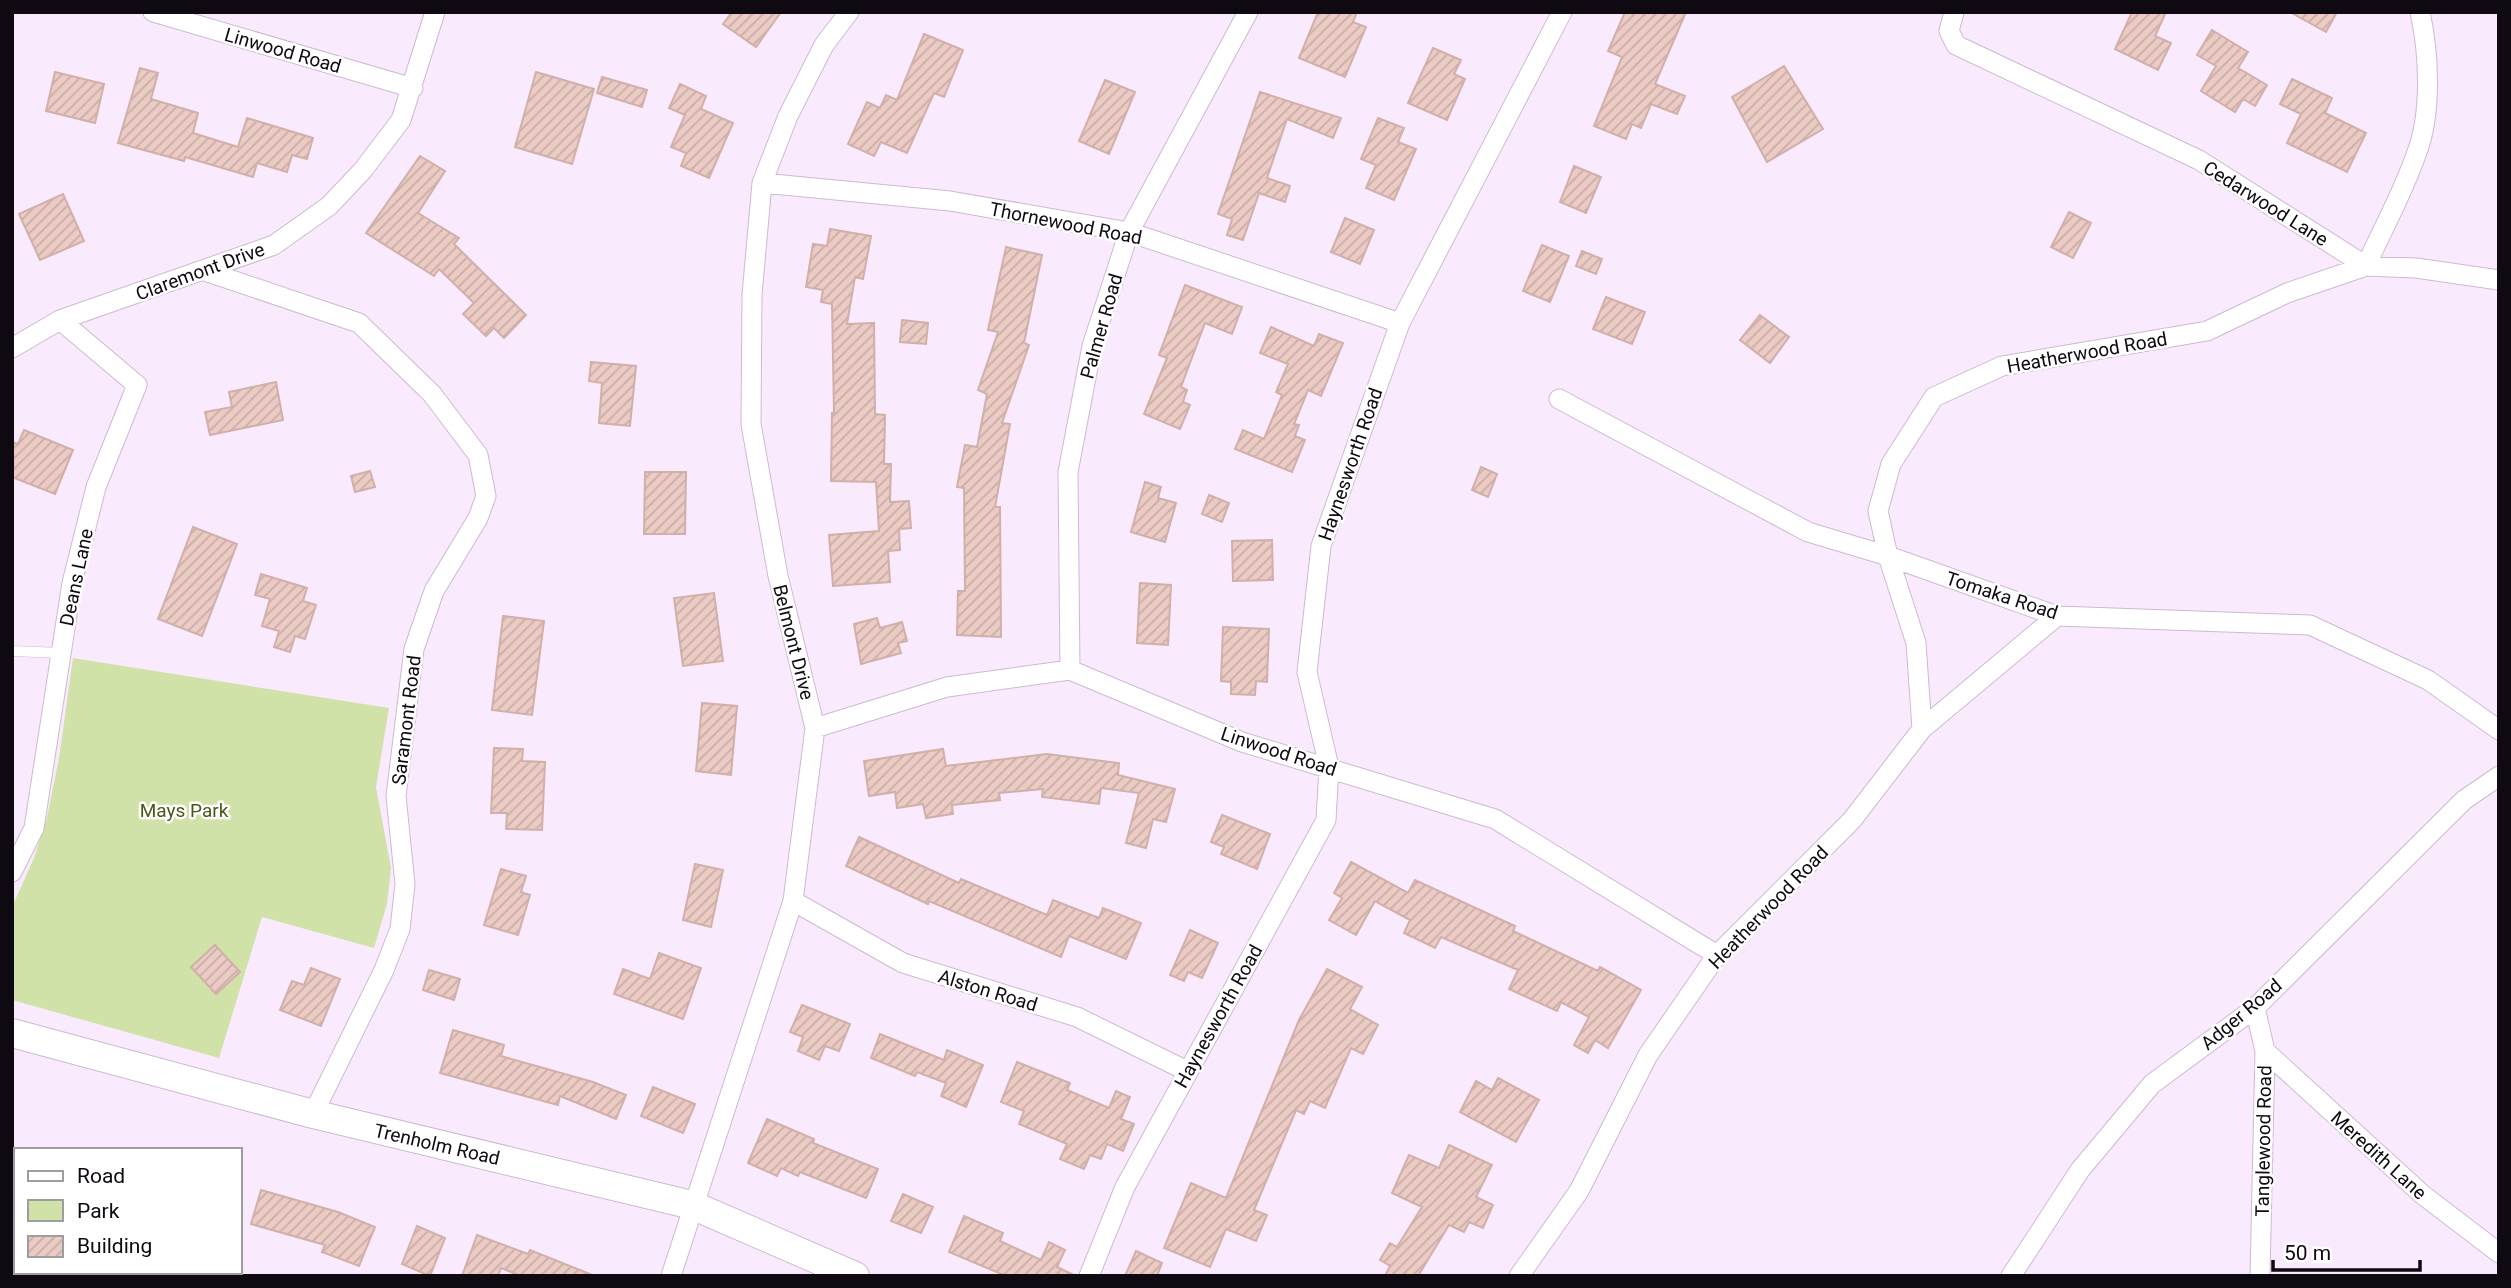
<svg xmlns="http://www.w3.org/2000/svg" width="2511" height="1288" font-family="Roboto,sans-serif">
  <defs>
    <pattern id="building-hatch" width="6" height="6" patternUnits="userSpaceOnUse" patternTransform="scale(1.75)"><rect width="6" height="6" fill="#ebcbc4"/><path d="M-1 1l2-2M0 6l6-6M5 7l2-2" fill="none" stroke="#c8ada7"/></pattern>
  </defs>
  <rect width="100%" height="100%" fill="#faeafe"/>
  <path fill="#d1e2a8" d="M 73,658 L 389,708 L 376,787 L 391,868 L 387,904 L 374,948 L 262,917 L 219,1058 L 12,1000 L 12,907 L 34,858 L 47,817 L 59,758 Z"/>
  <path fill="url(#building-hatch)" stroke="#d0b0a9" stroke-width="2" d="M 732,12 L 781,12 L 756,47 L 723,24 Z
    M 1318,12 L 1357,12 L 1353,22 L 1366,27 L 1345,77 L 1299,58 Z
    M 1625,12 L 1686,12 L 1655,84 L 1685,96 L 1677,114 L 1651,104 L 1641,128 L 1632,124 L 1626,139 L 1594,126 L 1622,57 L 1608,51 Z
    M 2132,12 L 2166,12 L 2155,36 L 2171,43 L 2158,70 L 2115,49 Z
    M 2290,12 L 2337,12 L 2326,32 Z
    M 2212,30 L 2248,52 L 2238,68 L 2267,85 L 2255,106 L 2243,99 L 2235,112 L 2201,91 L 2216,66 L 2197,55 Z
    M 924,34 L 963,50 L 944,97 L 934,93 L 907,153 L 881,142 L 874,156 L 848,144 L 867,102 L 880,108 L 886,95 L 897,100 Z
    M 1433,48 L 1461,60 L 1454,74 L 1465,79 L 1447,120 L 1408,103 Z
    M 1784,66 L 1823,129 L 1767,162 L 1732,97 Z
    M 140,68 L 158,73 L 151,99 L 198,113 L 193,133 L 238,147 L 247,118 L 313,138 L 307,159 L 292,155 L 287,172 L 257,163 L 253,177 L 185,157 L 184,161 L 118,143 Z
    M 55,72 L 104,84 L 95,123 L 46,111 Z
    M 536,72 L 594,89 L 572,164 L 515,147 Z
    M 602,77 L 647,90 L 642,107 L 597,93 Z
    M 2292,79 L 2332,98 L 2325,113 L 2366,133 L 2347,172 L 2287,143 L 2301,114 L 2280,104 Z
    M 1105,80 L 1135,92 L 1109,154 L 1079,141 Z
    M 680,84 L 706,96 L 701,109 L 733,123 L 709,178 L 681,166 L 686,153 L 671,147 L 685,115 L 669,108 Z
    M 1260,92 L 1341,118 L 1333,138 L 1287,119 L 1267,178 L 1290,186 L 1285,202 L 1259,193 L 1243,240 L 1227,235 L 1232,219 L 1218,214 Z
    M 1378,118 L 1404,128 L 1398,142 L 1416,149 L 1394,200 L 1366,188 L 1376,165 L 1361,159 Z
    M 420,156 L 445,171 L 418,213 L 459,238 L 454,244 L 526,315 L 504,338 L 494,328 L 486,336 L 463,314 L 474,303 L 439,269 L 434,276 L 366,233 Z
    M 1574,166 L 1601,177 L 1586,213 L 1560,202 Z
    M 63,194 L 84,241 L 40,260 L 19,214 Z
    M 2069,212 L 2091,223 L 2073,258 L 2051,247 Z
    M 1345,218 L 1374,230 L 1360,264 L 1331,252 Z
    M 830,229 L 871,236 L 863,279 L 855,277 L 847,324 L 874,323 L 875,414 L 885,415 L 884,464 L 891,464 L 890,502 L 909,501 L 911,528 L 899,529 L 900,550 L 888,551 L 890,582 L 833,586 L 829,535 L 879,531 L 876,482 L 831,481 L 832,413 L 834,413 L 832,304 L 821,302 L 823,290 L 806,287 L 813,244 L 827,246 Z
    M 1542,245 L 1569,256 L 1550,302 L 1523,291 Z
    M 1006,247 L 1042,255 L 1024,343 L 1029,345 L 1002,423 L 1010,424 L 995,507 L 1000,507 L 1001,637 L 957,635 L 958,591 L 965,591 L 964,488 L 957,487 L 965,445 L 977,447 L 987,394 L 978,390 L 998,332 L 988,330 Z
    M 1582,251 L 1602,259 L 1596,274 L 1576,266 Z
    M 1185,285 L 1242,307 L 1232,334 L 1205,323 L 1181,387 L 1187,390 L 1183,402 L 1190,405 L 1180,429 L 1144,414 L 1167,358 L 1159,355 Z
    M 1606,297 L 1645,312 L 1632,344 L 1593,329 Z
    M 1760,315 L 1789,337 L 1770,363 L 1740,340 Z
    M 902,320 L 928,323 L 926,344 L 900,342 Z
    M 1271,327 L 1314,346 L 1319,334 L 1343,343 L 1321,396 L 1308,390 L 1294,424 L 1299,425 L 1295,436 L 1305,440 L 1292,472 L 1235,449 L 1243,430 L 1264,439 L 1282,395 L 1276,392 L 1288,364 L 1260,353 Z
    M 591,362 L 636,366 L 630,426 L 599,423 L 602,383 L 589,381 Z
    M 276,382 L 283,420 L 210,435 L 205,412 L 232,407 L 229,392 Z
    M 24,430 L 73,450 L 55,494 L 12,477 L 12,442 L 18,444 Z
    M 1481,467 L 1497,474 L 1488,497 L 1472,490 Z
    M 370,471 L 375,487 L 355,492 L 351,476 Z
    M 645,472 L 686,472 L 685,534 L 644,534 Z
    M 1145,482 L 1161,487 L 1158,498 L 1176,503 L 1165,542 L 1131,532 Z
    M 1209,495 L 1229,503 L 1222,522 L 1202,514 Z
    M 193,527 L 237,544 L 202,636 L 158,619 Z
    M 1272,540 L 1273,580 L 1233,581 L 1232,541 Z
    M 261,574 L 307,588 L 303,601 L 316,605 L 305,639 L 295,636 L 290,652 L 274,647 L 279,631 L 262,626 L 270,599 L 255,595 Z
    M 1140,583 L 1171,585 L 1168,645 L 1137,643 Z
    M 714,593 L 723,661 L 683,666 L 674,598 Z
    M 503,616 L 544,621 L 532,715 L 492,710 Z
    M 877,618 L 880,628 L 902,622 L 907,641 L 898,643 L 901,653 L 861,664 L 854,624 Z
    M 1223,627 L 1269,629 L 1267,682 L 1256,681 L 1255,695 L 1231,694 L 1231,682 L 1221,681 Z
    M 702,703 L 737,706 L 731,775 L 696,771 Z
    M 494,748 L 523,749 L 522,761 L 545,762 L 542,830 L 506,829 L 507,813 L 491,813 Z
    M 943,749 L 946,766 L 1047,754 L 1119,763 L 1118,775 L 1175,789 L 1166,822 L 1153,819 L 1146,848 L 1126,843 L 1139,793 L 1101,788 L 1099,804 L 1042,797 L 1043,789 L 999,793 L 1000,800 L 952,805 L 953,814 L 926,818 L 923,804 L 897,808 L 895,792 L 869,796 L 864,761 Z
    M 1222,815 L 1270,834 L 1257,869 L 1221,854 L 1224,847 L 1211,842 Z
    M 859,837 L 959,883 L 961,879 L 1047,915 L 1053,900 L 1099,918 L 1103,908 L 1141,923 L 1126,959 L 1069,936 L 1061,957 L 929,901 L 928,904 L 846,866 Z
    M 1351,862 L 1408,893 L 1415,880 L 1515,926 L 1513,931 L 1598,971 L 1600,967 L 1641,990 L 1608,1048 L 1595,1040 L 1588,1053 L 1574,1045 L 1589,1017 L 1561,1002 L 1557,1011 L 1509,989 L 1518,970 L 1441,937 L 1435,948 L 1404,933 L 1410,920 L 1375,901 L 1356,935 L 1329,920 L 1342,898 L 1334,893 Z
    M 695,864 L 723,870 L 711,927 L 683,920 Z
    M 501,869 L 526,876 L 521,892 L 530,895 L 518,935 L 484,925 Z
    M 1190,930 L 1218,943 L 1202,978 L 1188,972 L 1184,981 L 1170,975 Z
    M 215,945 L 240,972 L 216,994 L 191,967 Z
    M 659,953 L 701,968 L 683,1019 L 614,994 L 623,969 L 650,979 Z
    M 311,968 L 340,979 L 321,1026 L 280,1010 L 292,981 L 304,985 Z
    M 1327,969 L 1362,987 L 1350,1009 L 1378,1025 L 1363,1054 L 1351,1048 L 1325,1108 L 1310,1101 L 1304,1114 L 1296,1110 L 1254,1210 L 1267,1215 L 1256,1241 L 1226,1229 L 1210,1267 L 1164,1248 L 1191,1183 L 1226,1198 L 1299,1020 Z
    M 429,970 L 460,979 L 454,1000 L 423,990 Z
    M 802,1005 L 850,1024 L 839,1051 L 825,1046 L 819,1060 L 798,1051 L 803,1037 L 790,1032 Z
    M 453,1030 L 504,1045 L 501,1056 L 593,1082 L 626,1095 L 616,1119 L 560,1096 L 558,1105 L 440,1073 Z
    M 880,1034 L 944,1060 L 947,1050 L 983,1065 L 966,1107 L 941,1096 L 946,1083 L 917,1072 L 915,1076 L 871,1058 Z
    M 1017,1062 L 1070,1083 L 1067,1090 L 1109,1108 L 1116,1091 L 1130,1097 L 1121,1119 L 1134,1124 L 1123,1151 L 1107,1144 L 1101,1159 L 1090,1155 L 1084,1169 L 1060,1159 L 1067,1144 L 1019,1124 L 1024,1111 L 1001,1102 Z
    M 1498,1078 L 1539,1100 L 1516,1142 L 1460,1112 L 1476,1081 L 1492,1090 Z
    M 653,1087 L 695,1104 L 683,1133 L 641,1116 Z
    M 767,1119 L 814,1139 L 813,1143 L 878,1169 L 866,1198 L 800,1172 L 798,1176 L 781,1168 L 777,1176 L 748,1163 Z
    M 1449,1145 L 1492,1165 L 1476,1197 L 1493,1205 L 1483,1228 L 1469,1222 L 1464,1232 L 1449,1225 L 1418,1276 L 1385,1276 L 1390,1266 L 1380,1260 L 1390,1243 L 1397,1247 L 1422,1207 L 1392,1193 L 1409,1155 L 1439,1168 Z
    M 261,1190 L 338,1212 L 375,1227 L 359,1266 L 322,1252 L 325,1245 L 251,1224 Z
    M 903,1194 L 933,1207 L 921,1233 L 891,1221 Z
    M 964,1216 L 1003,1233 L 1000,1241 L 1041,1260 L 1049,1242 L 1065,1250 L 1057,1267 L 1076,1276 L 1006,1276 L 949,1252 Z
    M 417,1226 L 445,1238 L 430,1276 L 402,1264 Z
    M 477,1235 L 528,1254 L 530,1250 L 595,1276 L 521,1276 L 501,1268 L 498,1276 L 462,1276 Z
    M 1136,1251 L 1162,1263 L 1157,1276 L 1125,1276 Z"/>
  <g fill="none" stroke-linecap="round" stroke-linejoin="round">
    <defs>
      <path id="service" d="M 12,651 L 61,653"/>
      <path id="minor" d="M 153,12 L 413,88
        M 1954,12 L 1949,31 L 1956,45 L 2199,160 L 2366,266 C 2383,228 2404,191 2417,152 C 2432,112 2429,53 2420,12
        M 762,183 L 950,201 L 1129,232 L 1400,323
        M 205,271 L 359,323 L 432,394 L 478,455 L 486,496 L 478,518 L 434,591 L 414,649 L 396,796 L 405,884 L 400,929 L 384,970 L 313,1114
        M 12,348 L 60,320 L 274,245 L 329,206 L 363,170 L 401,120 L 435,12
        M 1559,399 L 1808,532 L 1888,556 L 2057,616 L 2310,625 L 2428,680 L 2499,730
        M 1070,670 L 1068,472 L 1092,346 L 1129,232 L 1248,12
        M 815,728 L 947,687 L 1070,670 L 1242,742 L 1495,819 L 1717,955
        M 1922,729 L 1916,643 L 1888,556 L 1878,511 L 1891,464 L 1934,397 L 2002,366 L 2207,331 L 2287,293 L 2366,266 L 2416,268 L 2499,280
        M 12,872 L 34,828 L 72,583 L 96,487 L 137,385 L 60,320
        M 793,901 L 903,963 L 1077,1017 L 1187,1071
        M 2255,1008 L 2265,1051 L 2260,1276
        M 2265,1051 L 2423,1195 L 2499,1253
        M 671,1276 L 793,901 L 815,728 L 778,576 L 751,424 L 752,295 L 762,183 L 788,116 L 824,45 L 849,12
        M 1089,1276 L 1125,1187 L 1326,820 L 1329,767 L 1307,672 L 1321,546 L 1400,323 L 1562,12
        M 1519,1276 L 1579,1191 L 1648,1055 L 1717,955 L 1852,820 L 1922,729 L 2057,616
        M 2011,1276 L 2080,1170 L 2152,1084 L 2255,1008 L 2464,800 L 2499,776"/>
      <path id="secondary" d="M 12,1033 L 313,1114 L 692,1205 L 855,1276"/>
    </defs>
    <use href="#service" stroke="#cdbad1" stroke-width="11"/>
    <use href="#minor" stroke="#cdbad1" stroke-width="21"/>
    <use href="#secondary" stroke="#cdbad1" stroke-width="30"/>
    <use href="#service" stroke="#fff" stroke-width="10"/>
    <use href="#minor" stroke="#fff" stroke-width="19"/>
    <use href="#secondary" stroke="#fff" stroke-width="28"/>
  </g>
  <g text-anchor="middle" stroke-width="5" stroke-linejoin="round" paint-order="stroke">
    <g font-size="19" fill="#0f0911" stroke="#fff">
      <text transform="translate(283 50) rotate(16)" y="7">Linwood Road</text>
      <text transform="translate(2266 203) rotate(32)" y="7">Cedarwood Lane</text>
      <text transform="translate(1066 223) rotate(11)" y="7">Thornewood Road</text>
      <text transform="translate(200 271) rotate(-20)" y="7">Claremont Drive</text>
      <text transform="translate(1101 326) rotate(-74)" y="7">Palmer Road</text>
      <text transform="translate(2087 352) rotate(-10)" y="7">Heatherwood Road</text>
      <text transform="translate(1350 464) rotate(-71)" y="7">Haynesworth Road</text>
      <text transform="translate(76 577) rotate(-78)" y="7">Deans Lane</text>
      <text transform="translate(2002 595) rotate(18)" y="7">Tomaka Road</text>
      <text transform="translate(794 642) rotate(76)" y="7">Belmont Drive</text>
      <text transform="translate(406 720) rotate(-83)" y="7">Saramont Road</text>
      <text transform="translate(1279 751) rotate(18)" y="7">Linwood Road</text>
      <text transform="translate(1768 907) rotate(-46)" y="7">Heatherwood Road</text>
      <text transform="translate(988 990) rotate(17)" y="7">Alston Road</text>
      <text transform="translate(2241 1014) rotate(-40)" y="7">Adger Road</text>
      <text transform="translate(1218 1016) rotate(-61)" y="7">Haynesworth Road</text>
      <text transform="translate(2263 1141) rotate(-89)" y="7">Tanglewood Road</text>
      <text transform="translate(437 1144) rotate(13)" y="7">Trenholm Road</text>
      <text transform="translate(2379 1155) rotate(42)" y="7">Meredith Lane</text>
    </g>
    <g font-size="19" fill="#4a5919" stroke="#fff">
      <text x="184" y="817">Mays Park</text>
    </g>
  </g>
  <rect width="2511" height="1288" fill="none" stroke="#0f0911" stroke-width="28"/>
  <rect x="14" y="1148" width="228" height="126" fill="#ffffff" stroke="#9f9da0" stroke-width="2"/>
  <rect x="28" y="1171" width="35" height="10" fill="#ffffff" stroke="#9f9da0" stroke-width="2"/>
  <text x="77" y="1183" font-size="21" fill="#0f0911">Road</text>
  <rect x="28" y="1200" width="35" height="21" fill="#d1e2a8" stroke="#9f9da0" stroke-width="2"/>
  <text x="77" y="1218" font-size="21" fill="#0f0911">Park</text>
  <rect x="28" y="1236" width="35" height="21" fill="url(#building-hatch)" stroke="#9f9da0" stroke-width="2"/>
  <text x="77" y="1253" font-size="21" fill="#0f0911">Building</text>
  <path d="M2273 1260v10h147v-10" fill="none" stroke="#0f0911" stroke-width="3.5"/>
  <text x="2284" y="1260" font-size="21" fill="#0f0911" stroke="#ffffff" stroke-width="5" paint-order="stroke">50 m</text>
</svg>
